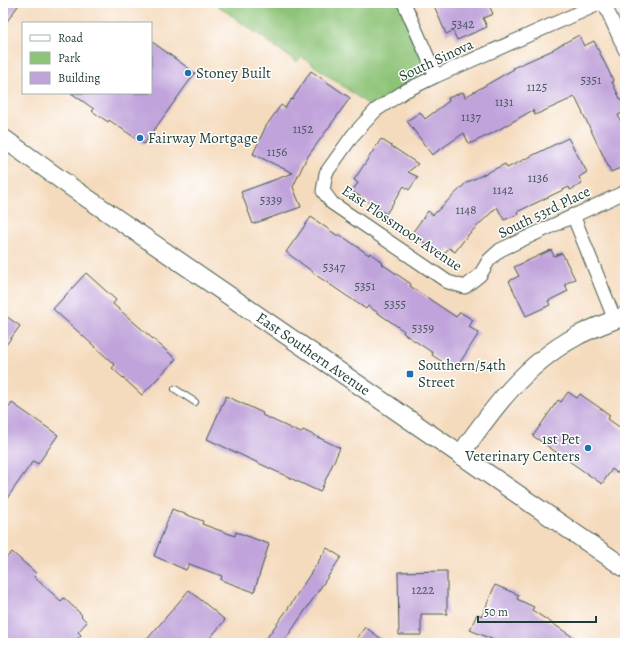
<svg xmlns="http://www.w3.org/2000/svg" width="628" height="646" font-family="Alegreya,serif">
  <rect width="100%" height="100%" fill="#fff"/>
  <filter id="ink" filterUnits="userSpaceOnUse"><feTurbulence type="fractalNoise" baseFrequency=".025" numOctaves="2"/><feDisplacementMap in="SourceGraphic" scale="8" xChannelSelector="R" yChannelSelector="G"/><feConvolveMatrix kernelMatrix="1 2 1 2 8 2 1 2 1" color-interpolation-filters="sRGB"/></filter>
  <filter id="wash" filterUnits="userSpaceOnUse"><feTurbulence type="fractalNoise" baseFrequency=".012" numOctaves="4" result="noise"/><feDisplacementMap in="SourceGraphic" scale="16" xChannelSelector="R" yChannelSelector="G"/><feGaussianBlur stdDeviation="0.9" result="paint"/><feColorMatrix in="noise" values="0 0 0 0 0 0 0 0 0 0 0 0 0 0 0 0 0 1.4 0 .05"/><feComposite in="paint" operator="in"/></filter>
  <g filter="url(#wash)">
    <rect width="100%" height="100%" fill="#f5dbbe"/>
    <path fill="#8cc376" stroke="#568055" d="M 214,3 L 404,3 L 436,76 L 376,110 L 302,57 L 297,62 Z"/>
    <g id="blocks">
      <path fill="#c0a3da" d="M 3,3 L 20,3 L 3,27 Z
        M 433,3 L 488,3 L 493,14 L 483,18 L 487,27 L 457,40 L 453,31 L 446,34 Z
        M 579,35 L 584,46 L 594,41 L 614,82 L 612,82 L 625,109 L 625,112 L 618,115 L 625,131 L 625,166 L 611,172 L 575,97 L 535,115 L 533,110 L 491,134 L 469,144 L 464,133 L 432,155 L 407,121 L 420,112 L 425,119 L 449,101 L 448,98 L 463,92 L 465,97 L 514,69 L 513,68 L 553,50 L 553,49 Z
        M 151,41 L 195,73 L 144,144 L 109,120 L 108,122 L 92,111 L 94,109 L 71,93 L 151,93 Z
        M 311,71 L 350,98 L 306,159 L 293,187 L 301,207 L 253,224 L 241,192 L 293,173 L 253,154 L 266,126 L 281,105 L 285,108 L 291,99 L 292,100 Z
        M 568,138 L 587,172 L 579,177 L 582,184 L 570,190 L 569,187 L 517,212 L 518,214 L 504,220 L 497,207 L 467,236 L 455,252 L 449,248 L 442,256 L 412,233 L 428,211 L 433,215 L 466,183 L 505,164 L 507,168 Z
        M 381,139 L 418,164 L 408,172 L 418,177 L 409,190 L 404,186 L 386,214 L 352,191 L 358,183 L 354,180 Z
        M 311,217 L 338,236 L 339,234 L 369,255 L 370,253 L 383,263 L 382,264 L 411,284 L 410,286 L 456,317 L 460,312 L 473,320 L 469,327 L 479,333 L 455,370 L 432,355 L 433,353 L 403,333 L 404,331 L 368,306 L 366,309 L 313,273 L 313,272 L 286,252 Z
        M 551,250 L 554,256 L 562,253 L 575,279 L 565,284 L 568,291 L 548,301 L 550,305 L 526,316 L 509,281 L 519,276 L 514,267 Z
        M 86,273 L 116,300 L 113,304 L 176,359 L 142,395 L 112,368 L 115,365 L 53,309 Z
        M 3,314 L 20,326 L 3,349 Z
        M 568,392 L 577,398 L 580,394 L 610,415 L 608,419 L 625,431 L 625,462 L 617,473 L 612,469 L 602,484 L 533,436 L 558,400 L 561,402 Z
        M 226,396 L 263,413 L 262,415 L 301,433 L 303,430 L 340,448 L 320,492 L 207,439 Z
        M 12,403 L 58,435 L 38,464 L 33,461 L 3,504 L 3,416 Z
        M 172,509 L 203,521 L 202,524 L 235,536 L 236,532 L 269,544 L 254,592 L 221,580 L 222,576 L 189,564 L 186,570 L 154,556 Z
        M 327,548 L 341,557 L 313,599 L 283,643 L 263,643 L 287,610 Z
        M 12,552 L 37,574 L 34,577 L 61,601 L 64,598 L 82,615 L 81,616 L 87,622 L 78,632 L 81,635 L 73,643 L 3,643 L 3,561 Z
        M 447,571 L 447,614 L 421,614 L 421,635 L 399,635 L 398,572 Z
        M 495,585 L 519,595 L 517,599 L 534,607 L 532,610 L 582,643 L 501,643 L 470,630 L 477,614 L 482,616 Z
        M 189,590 L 225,620 L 206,643 L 144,643 Z
        M 365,627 L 387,643 L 354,643 Z"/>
    </g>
  </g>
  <g filter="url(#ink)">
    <use href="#blocks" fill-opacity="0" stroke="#3f5549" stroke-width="1"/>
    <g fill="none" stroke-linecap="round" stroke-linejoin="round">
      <defs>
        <path id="lane" d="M 175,389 L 195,402"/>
        <path id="street" d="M 404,3 L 436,76
          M 601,3 L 436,76 L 405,91 L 376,110 L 353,135 L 326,173 L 323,191 L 332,203 L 448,282 L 465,287 L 480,275 L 489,260 L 500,250 L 625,192
          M 604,3 L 625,50
          M 573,215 L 615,320"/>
        <g id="secondary">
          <path id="s1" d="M 3,138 L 71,187 L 625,568"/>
          <path d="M 460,455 C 493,408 525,364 577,336 C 592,328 609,322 625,316"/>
        </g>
      </defs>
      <use href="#lane" stroke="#3f5549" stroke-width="8"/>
      <use href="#street" stroke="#3f5549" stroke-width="15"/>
      <use href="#secondary" stroke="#3f5549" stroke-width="20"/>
      <use href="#lane" stroke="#fff" stroke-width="6"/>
      <use href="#street" stroke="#fff" stroke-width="13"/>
      <use href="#secondary" stroke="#fff" stroke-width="18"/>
    </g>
  </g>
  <g fill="#1f6fb2" stroke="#fff" stroke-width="1.5">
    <circle cx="188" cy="73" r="4"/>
    <circle cx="140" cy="138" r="4"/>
    <rect x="406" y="370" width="8" height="8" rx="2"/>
    <circle cx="588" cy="448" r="4"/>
  </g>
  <g text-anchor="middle" stroke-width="3" stroke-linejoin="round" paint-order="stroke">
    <g font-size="13" fill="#47565e">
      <text x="463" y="28">5342</text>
      <text x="591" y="84">5351</text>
      <text x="537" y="91">1125</text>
      <text x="504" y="106">1131</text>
      <text x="471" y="121">1137</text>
      <text x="303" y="133">1152</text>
      <text x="277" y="156">1156</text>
      <text x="538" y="182">1136</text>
      <text x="503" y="194">1142</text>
      <text x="271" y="204">5339</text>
      <text x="466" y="214">1148</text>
      <text x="334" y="271">5347</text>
      <text x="365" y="290">5351</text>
      <text x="395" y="308">5355</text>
      <text x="423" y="332">5359</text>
      <text x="423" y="594">1222</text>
    </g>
    <g font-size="15" fill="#1f3d34" stroke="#fff">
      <text transform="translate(436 60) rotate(-25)" y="5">South Sinova</text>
      <text transform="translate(544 212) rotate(-26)" y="5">South 53rd Place</text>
      <text transform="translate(402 228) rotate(34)" y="5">East Flossmoor Avenue</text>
      <text dy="5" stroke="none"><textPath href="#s1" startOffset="378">East Southern Avenue</textPath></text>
    </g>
    <g font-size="15" fill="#1f3d34" stroke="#fff" text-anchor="start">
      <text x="196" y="78">Stoney Built</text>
      <text x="148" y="143">Fairway Mortgage</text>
      <text x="418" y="370">Southern/54th<tspan x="418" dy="17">Street</tspan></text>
      <text x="580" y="444" text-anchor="end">1st Pet<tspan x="580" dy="17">Veterinary Centers</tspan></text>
    </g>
  </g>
  <rect width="628" height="646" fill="none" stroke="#fff" stroke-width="16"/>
  <rect x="22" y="22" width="130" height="72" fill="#ffffff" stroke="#a5b1ae"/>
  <rect x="30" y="35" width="20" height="6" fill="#ffffff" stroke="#a5b1ae"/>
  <text x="58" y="42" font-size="12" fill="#1f3d34">Road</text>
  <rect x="30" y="52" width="20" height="12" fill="#8cc376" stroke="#a5b1ae"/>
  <text x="58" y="62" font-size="12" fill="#1f3d34">Park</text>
  <rect x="30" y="72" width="20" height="12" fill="#c0a3da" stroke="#a5b1ae"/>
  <text x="58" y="82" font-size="12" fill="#1f3d34">Building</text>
  <path d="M478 616v6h118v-6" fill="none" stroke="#1f3d34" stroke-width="2"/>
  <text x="484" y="616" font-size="12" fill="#1f3d34" stroke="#ffffff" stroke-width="3" paint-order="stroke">50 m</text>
</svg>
